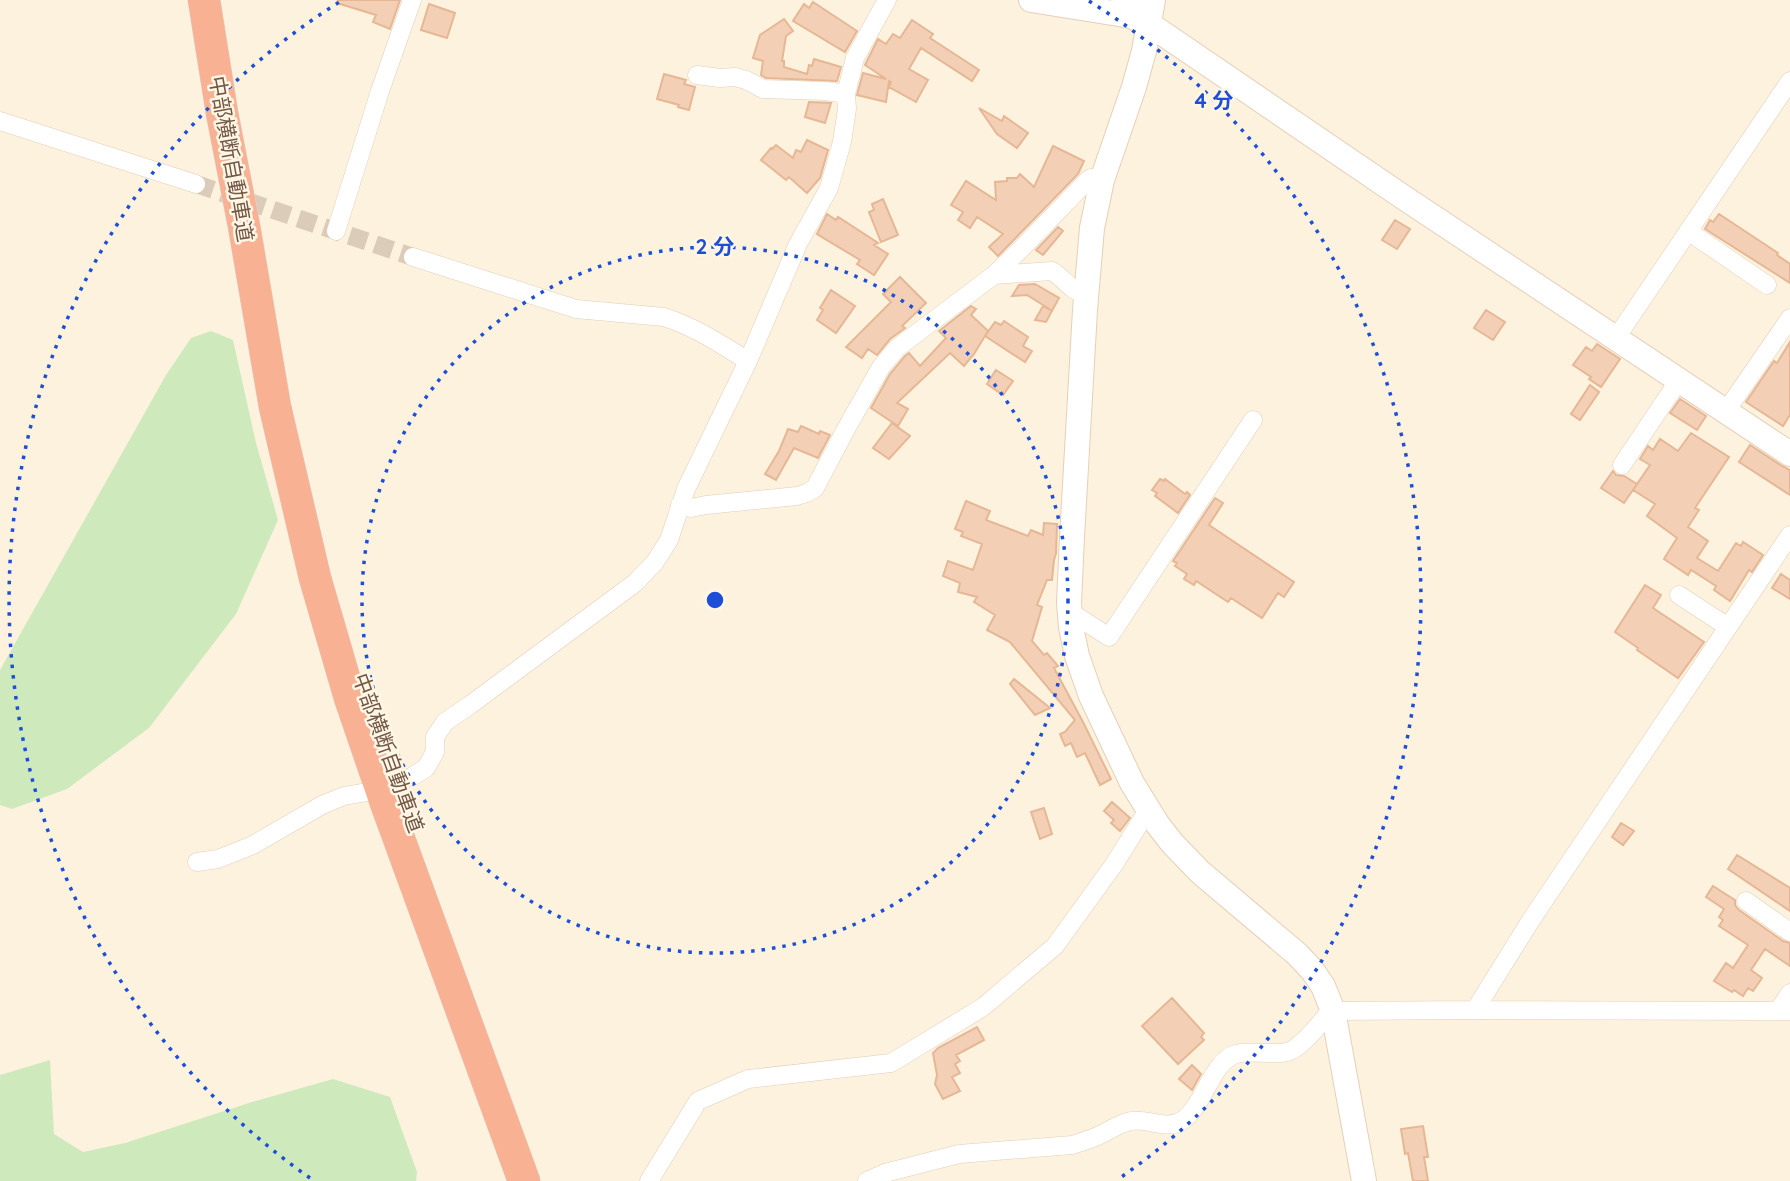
<svg xmlns="http://www.w3.org/2000/svg" width="1790" height="1181" font-family="Quicksand,'Noto Sans JP',sans-serif">
  <rect width="100%" height="100%" fill="#fdf2de"/>
  <path fill="#ceeabd" d="M 211,331 L 233,340 L 256,443 L 278,520 L 236,614 L 149,728 L 67,789 L 12,809 L 0,805 L 0,670 L 166,375 L 191,338 Z
    M 50,1060 L 54,1134 L 83,1152 L 125,1143 L 252,1102 L 333,1079 L 390,1097 L 417,1172 L 416,1181 L 0,1181 L 0,1075 Z"/>
  <path fill="#f3d0b5" stroke="#e6b795" stroke-width="2" d="M 338,0 L 400,0 L 390,29 L 373,22 L 376,15 L 337,3 Z
    M 813,2 L 857,31 L 845,52 L 793,21 L 804,4 L 809,8 Z
    M 429,4 L 455,13 L 447,38 L 421,30 Z
    M 784,19 L 793,31 L 786,36 L 782,61 L 784,61 L 784,67 L 807,74 L 809,65 L 812,66 L 814,59 L 841,67 L 837,81 L 766,78 L 761,75 L 763,61 L 753,58 L 760,35 Z
    M 912,20 L 933,34 L 930,38 L 979,70 L 972,81 L 921,48 L 909,69 L 928,80 L 916,102 L 889,87 L 891,82 L 889,81 L 886,102 L 857,95 L 863,73 L 886,79 L 865,65 L 878,39 L 886,44 L 893,34 L 900,38 Z
    M 664,74 L 686,80 L 684,84 L 695,87 L 689,110 L 678,107 L 679,105 L 657,99 Z
    M 809,102 L 831,103 L 825,123 L 805,117 Z
    M 979,108 L 1002,121 L 1004,116 L 1028,133 L 1017,148 L 997,134 Z
    M 807,140 L 828,150 L 820,178 L 807,193 L 789,177 L 786,180 L 761,160 L 771,148 L 772,149 L 776,145 L 793,158 L 796,150 L 801,152 Z
    M 1053,146 L 1084,161 L 1078,174 L 998,256 L 989,247 L 1003,234 L 977,217 L 970,228 L 958,220 L 963,212 L 951,205 L 966,181 L 996,200 L 995,182 L 1007,181 L 1007,178 L 1017,178 L 1020,174 L 1034,187 Z
    M 883,199 L 898,235 L 881,242 L 869,212 L 874,210 L 872,204 Z
    M 827,214 L 836,220 L 838,217 L 878,243 L 874,245 L 888,254 L 874,275 L 857,264 L 860,260 L 817,234 Z
    M 1719,214 L 1778,253 L 1777,255 L 1790,264 L 1790,283 L 1705,229 L 1710,220 L 1713,222 Z
    M 1395,220 L 1410,229 L 1397,249 L 1382,240 Z
    M 1058,227 L 1063,231 L 1043,255 L 1036,250 Z
    M 900,277 L 926,303 L 902,326 L 905,328 L 890,339 L 877,355 L 868,349 L 862,358 L 846,347 L 891,302 L 883,294 Z
    M 1035,284 L 1059,298 L 1046,322 L 1035,320 L 1043,306 L 1051,310 L 1027,295 L 1012,296 L 1019,285 Z
    M 831,290 L 855,306 L 836,333 L 817,320 L 823,310 L 820,308 Z
    M 971,306 L 976,309 L 971,315 L 988,331 L 974,354 L 964,366 L 950,353 L 897,403 L 908,409 L 898,426 L 871,408 L 890,374 L 905,356 L 909,353 L 920,366 L 946,338 L 939,331 Z
    M 1486,310 L 1505,322 L 1493,340 L 1474,328 Z
    M 1004,321 L 1028,337 L 1023,346 L 1032,351 L 1025,362 L 985,336 L 995,322 L 1001,325 Z
    M 1790,342 L 1790,415 L 1783,426 L 1746,402 L 1774,361 L 1777,363 Z
    M 1597,344 L 1620,359 L 1601,387 L 1589,379 L 1591,377 L 1573,365 L 1586,347 L 1592,351 Z
    M 996,370 L 1013,381 L 1003,395 L 987,384 Z
    M 1590,385 L 1599,392 L 1580,420 L 1571,414 Z
    M 1680,399 L 1706,416 L 1697,430 L 1670,413 Z
    M 892,423 L 910,436 L 889,459 L 873,448 Z
    M 801,426 L 819,434 L 820,431 L 830,435 L 818,458 L 794,448 L 776,480 L 765,474 L 779,451 L 788,429 L 798,432 Z
    M 1691,433 L 1729,457 L 1695,508 L 1699,510 L 1688,527 L 1708,541 L 1697,558 L 1718,571 L 1736,543 L 1741,546 L 1743,542 L 1763,555 L 1752,572 L 1749,570 L 1730,601 L 1714,590 L 1716,586 L 1691,570 L 1688,575 L 1664,559 L 1677,538 L 1647,516 L 1655,504 L 1633,490 L 1650,465 L 1640,459 L 1648,446 L 1653,450 L 1660,439 L 1678,451 Z
    M 1750,445 L 1782,466 L 1790,470 L 1790,495 L 1739,462 Z
    M 1613,471 L 1616,475 L 1624,476 L 1637,484 L 1624,503 L 1601,488 Z
    M 1160,479 L 1164,481 L 1165,479 L 1185,494 L 1187,492 L 1190,495 L 1178,513 L 1155,496 L 1157,493 L 1152,490 Z
    M 1215,498 L 1223,503 L 1209,525 L 1294,582 L 1284,597 L 1278,593 L 1262,618 L 1231,598 L 1228,602 L 1196,581 L 1194,585 L 1184,579 L 1187,574 L 1175,566 L 1177,563 L 1173,561 Z
    M 966,501 L 990,511 L 986,520 L 1028,536 L 1031,530 L 1043,535 L 1044,523 L 1057,524 L 1056,553 L 1054,560 L 1052,580 L 1047,580 L 1037,605 L 1042,607 L 1032,641 L 1044,655 L 1047,653 L 1058,666 L 1054,668 L 1083,722 L 1111,779 L 1100,785 L 1085,753 L 1077,757 L 1071,743 L 1065,746 L 1060,734 L 1065,732 L 1075,720 L 1010,642 L 987,630 L 995,615 L 974,602 L 977,597 L 958,592 L 960,583 L 943,576 L 948,561 L 973,570 L 982,544 L 961,536 L 963,532 L 955,529 Z
    M 1781,574 L 1790,580 L 1790,599 L 1772,588 Z
    M 1645,585 L 1661,595 L 1653,608 L 1704,642 L 1678,678 L 1637,650 L 1638,648 L 1615,632 Z
    M 1014,679 L 1050,708 L 1035,715 L 1010,684 Z
    M 1112,802 L 1130,818 L 1120,831 L 1111,823 L 1114,820 L 1104,811 Z
    M 1044,808 L 1052,834 L 1040,839 L 1031,812 Z
    M 1621,823 L 1634,831 L 1623,845 L 1612,837 Z
    M 1737,855 L 1790,888 L 1790,911 L 1728,869 Z
    M 1713,886 L 1735,900 L 1735,905 L 1739,910 L 1783,941 L 1790,943 L 1790,966 L 1765,949 L 1751,970 L 1762,978 L 1753,991 L 1748,988 L 1743,996 L 1734,990 L 1732,992 L 1714,981 L 1726,963 L 1733,968 L 1748,945 L 1719,926 L 1723,920 L 1719,917 L 1724,909 L 1706,897 Z
    M 1172,998 L 1204,1033 L 1201,1037 L 1204,1040 L 1178,1064 L 1142,1026 Z
    M 977,1027 L 984,1040 L 956,1055 L 960,1061 L 955,1064 L 960,1073 L 952,1077 L 960,1091 L 943,1099 L 935,1084 L 937,1075 L 933,1053 L 938,1048 Z
    M 1192,1065 L 1201,1074 L 1192,1090 L 1179,1079 Z
    M 1423,1126 L 1428,1157 L 1424,1157 L 1428,1181 L 1413,1181 L 1408,1153 L 1405,1154 L 1401,1129 Z"/>
  <g fill="none" stroke-linecap="round" stroke-linejoin="round">
    <path stroke="#daccb8" stroke-width="18" stroke-dasharray="18 9" stroke-linecap="butt" d="M 196,184 L 413,257
      M 374,789 L 413,776"/>
    <defs>
      <path id="street" d="M 1120,0 L 1133,5 L 1136,9 L 1135,17
        M 697,75 L 720,78 L 735,77 L 746,80 L 763,89 L 826,91 L 846,94
        M 0,121 L 196,184
        M 336,231 L 380,91 L 412,0
        M 1688,231 L 1767,285
        M 413,257 L 576,309 L 664,317 C 695,327 721,344 748,361
        M 994,275 L 1052,271 C 1064,278 1071,292 1086,294
        M 1616,338 L 1790,81
        M 1726,411 L 1790,318
        M 1622,465 L 1679,380
        M 680,505 L 691,508 L 706,505 L 797,496 L 807,493 L 815,488 L 846,429 L 881,367 L 897,348 L 994,275 L 1020,250 L 1088,180 L 1091,178 L 1102,180
        M 1679,595 L 1728,627
        M 1069,615 L 1078,617 L 1109,637 L 1253,420
        M 413,776 L 426,768 L 435,752 L 435,737 L 445,722 L 470,705 L 635,583 L 655,562 L 669,540 L 686,489 L 748,361 L 798,244 L 829,188 L 842,142 L 847,109 L 846,94 L 855,58 L 887,0
        M 197,862 L 218,859 L 253,845 L 322,805 L 344,796 L 367,792
        M 1746,901 L 1790,932
        M 1475,1010 L 1531,920 L 1790,535
        M 1778,1011 L 1790,993
        M 649,1181 L 698,1101 L 748,1079 L 891,1063 L 983,1007 L 1055,946 L 1115,863 L 1143,818 L 1150,813
        M 867,1181 L 885,1173 L 959,1154 L 1072,1145 C 1082,1142 1092,1139 1102,1134 C 1111,1129 1121,1123 1131,1121 C 1149,1118 1167,1131 1183,1120 C 1204,1105 1212,1061 1236,1054 C 1246,1051 1259,1053 1268,1053 C 1275,1053 1283,1054 1290,1051 C 1302,1046 1319,1025 1328,1014 L 1333,1011 L 1475,1010 L 1790,1011"/>
      <path id="secondary" d="M 1031,0 L 1131,16 L 1149,24 L 1403,197 L 1790,454
        M 1153,0 L 1144,51 L 1134,87 L 1102,180 L 1092,228 L 1085,310 L 1072,537 L 1069,603 L 1071,627 L 1077,656 L 1091,696 L 1132,783 L 1158,825 L 1172,843 L 1200,872 L 1297,954 L 1312,970 L 1323,986 L 1333,1011 L 1364,1181"/>
      <path id="highway" d="M 204,0 L 222,113 L 244,226 L 275,407 L 315,578 L 350,698 L 387,806 L 524,1181"/>
    </defs>
    <use href="#street" stroke="#e1cebb" stroke-width="19"/>
    <use href="#secondary" stroke="#e6cfb8" stroke-width="26"/>
    <use href="#highway" stroke="#ddd7d3" stroke-width="33"/>
    <use href="#street" stroke="#fff" stroke-width="18"/>
    <use href="#secondary" stroke="#fff" stroke-width="24"/>
    <use href="#highway" stroke="#f9b193" stroke-width="32"/>
  </g>
  <g fill="none" stroke="#1d4ed8" stroke-width="3.5" stroke-dasharray="3.5 7">
    <circle cx="715" cy="600" r="353"/>
    <path d="M310 1178A706 706 0 0 1 341 1M1089 1A706 706 0 0 1 1120 1178"/>
  </g>
  <g text-anchor="middle" stroke-width="5" stroke-linejoin="round" paint-order="stroke">
    <g font-size="21" fill="#735846" stroke="#fff6e5">
      <text transform="translate(231 159) rotate(80)" y="7">中部横断自動車道</text>
      <text transform="translate(388 753) rotate(70)" y="7">中部横断自動車道</text>
    </g>
  </g>
  <circle cx="715" cy="600" r="10" fill="#1d4ed8" stroke="#fff6e5" stroke-width="3.5"/>
  <g font-size="21" text-anchor="middle" font-weight="bold" fill="#1d4ed8" stroke="#fff6e5" stroke-width="5" stroke-linejoin="round" paint-order="stroke">
    <text x="1214" y="108">4 分</text>
    <text x="715" y="254">2 分</text>
  </g>
</svg>
